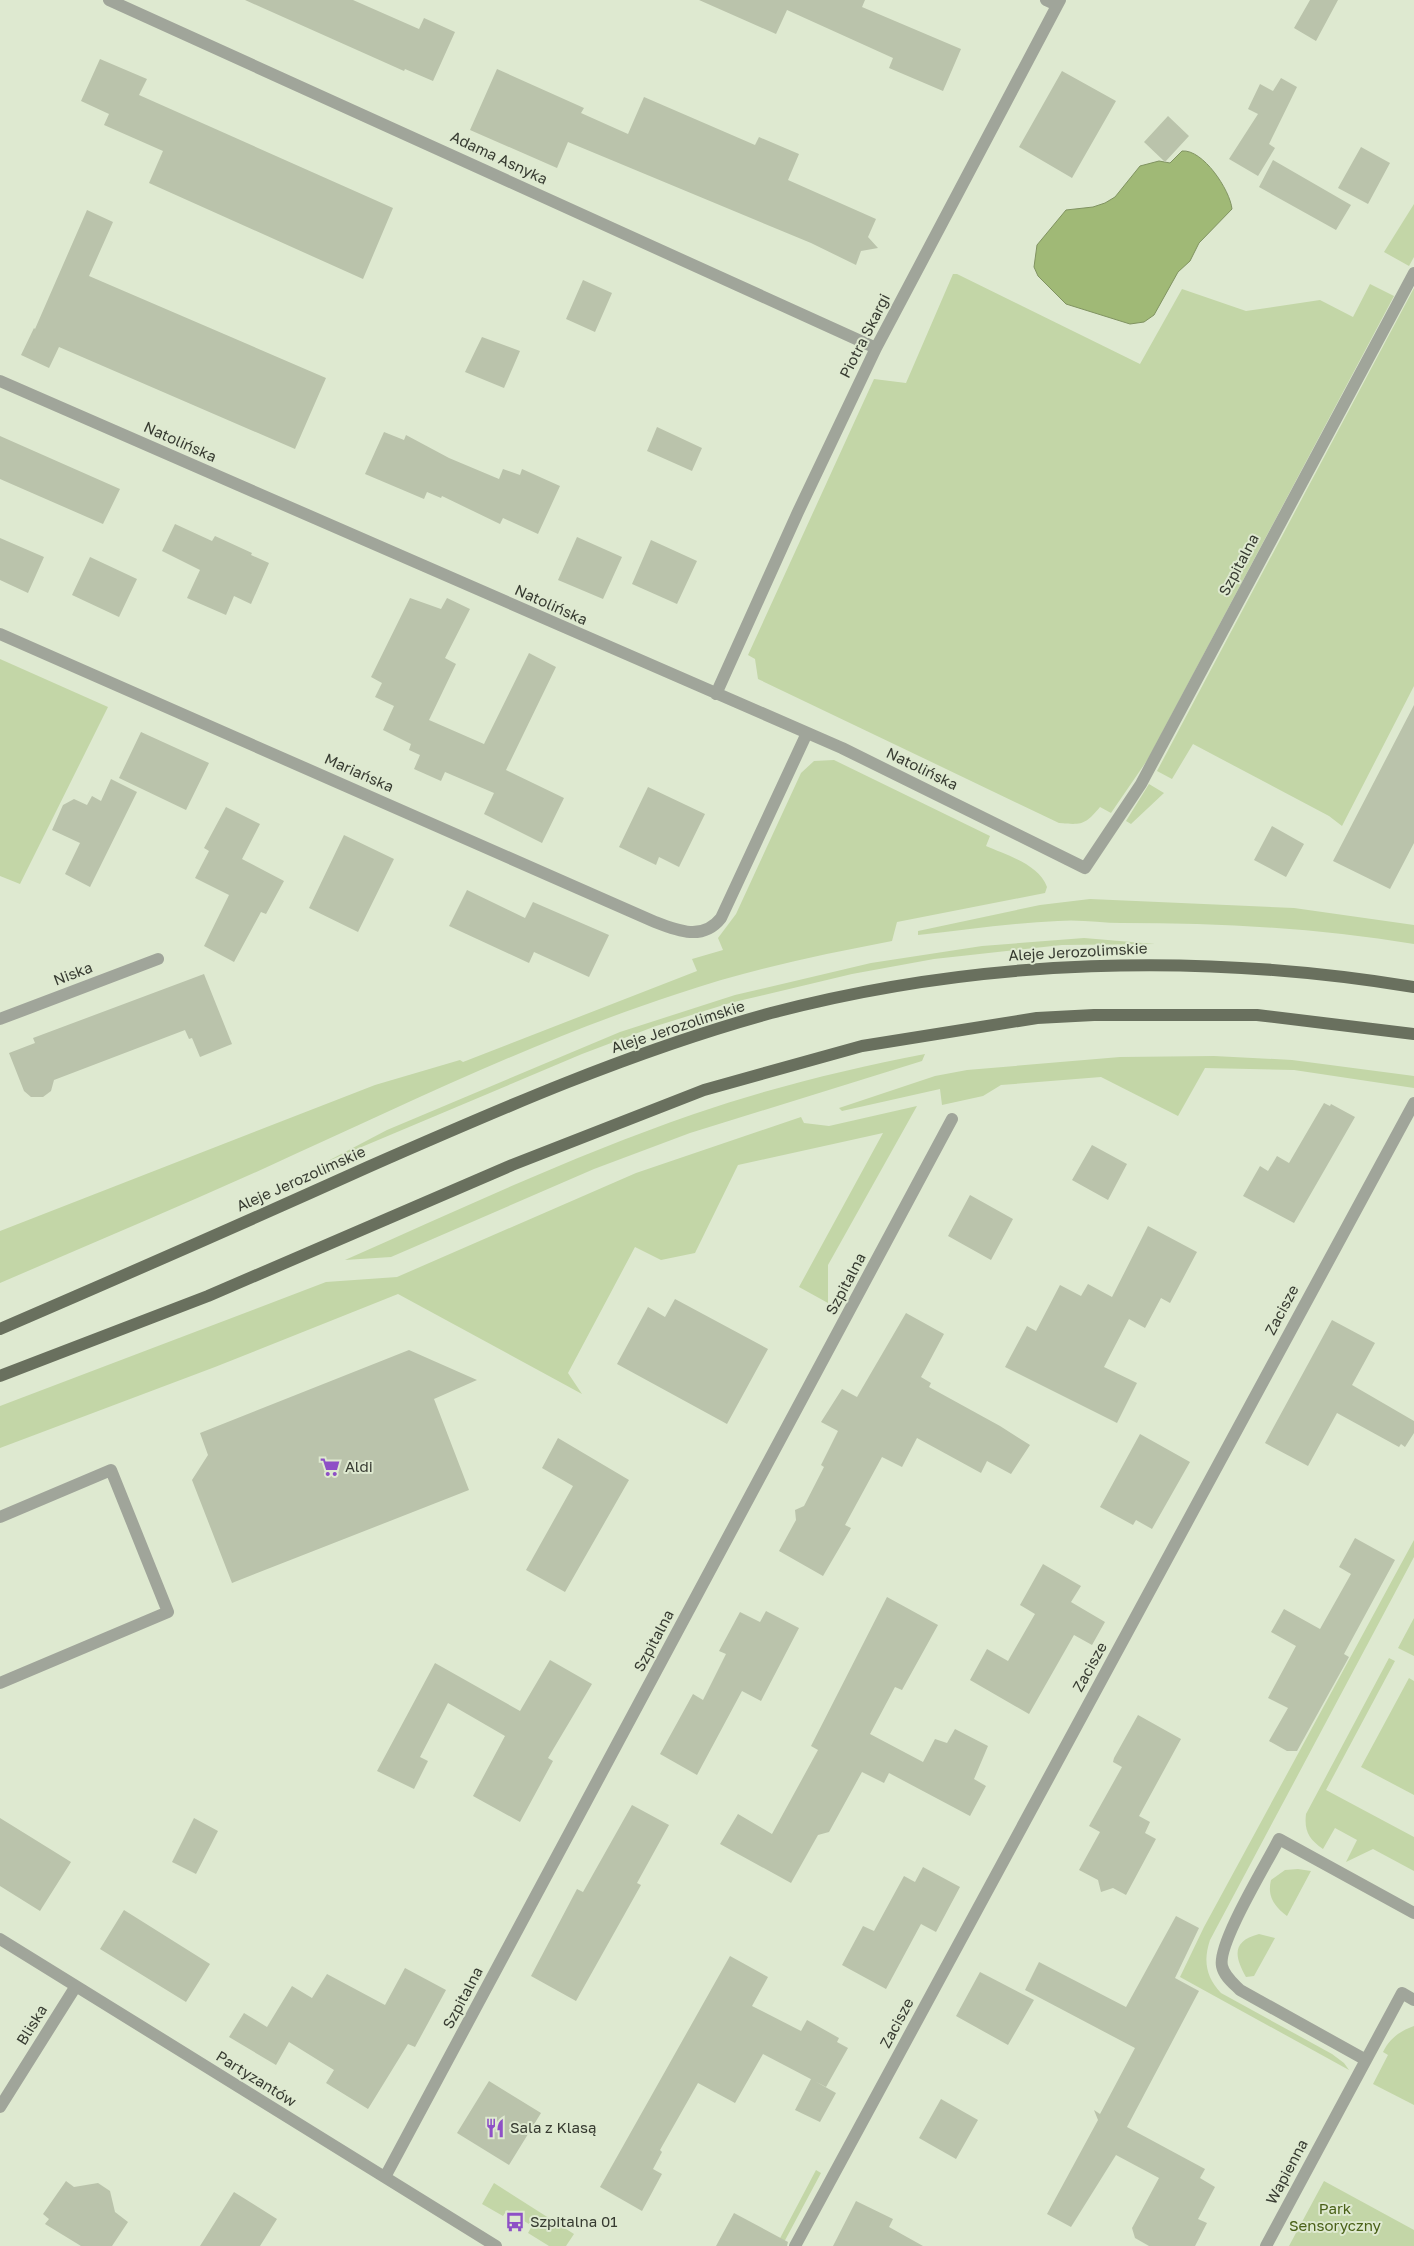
<svg xmlns="http://www.w3.org/2000/svg" width="1414" height="2246" font-family="'Golos Text',sans-serif">
  <rect width="100%" height="100%" fill="#dee9d0"/>
  <path fill="#c3d6a7" d="M 1414,204 L 1414,257 L 1409,266 L 1384,252 Z
    M 953,274 L 957,274 L 1140,364 L 1182,289 L 1246,311 L 1320,300 L 1353,317 L 1370,284 L 1394,296 L 1148,759 L 1111,813 L 1100,807 C 1085,825 1082,825 1059,823 L 758,679 L 755,659 L 748,655 L 874,379 L 906,383 Z
    M 1414,288 L 1414,686 L 1342,826 L 1329,816 L 1193,744 L 1172,779 L 1157,771 Z
    M 0,659 L 108,707 L 20,884 L 0,876 Z
    M 834,760 L 990,836 L 986,846 C 1006,855 1039,864 1047,887 L 1045,893 L 897,922 L 892,941 C 819,955 747,970 677,994 C 533,1041 402,1106 265,1168 C 177,1208 88,1245 0,1283 L 0,1231 L 375,1085 L 460,1060 L 463,1062 L 697,971 L 692,959 L 723,950 L 718,938 L 736,914 L 801,773 L 814,761 Z
    M 1149,784 L 1164,793 L 1131,824 L 1126,821 Z
    M 1090,899 L 1294,908 L 1414,925 L 1414,944 C 1317,928 1220,923 1122,923 C 1101,923 1080,919 1058,921 C 1011,923 964,930 918,935 L 918,931 L 1040,905 Z
    M 1084,938 L 1155,944 L 1062,945 L 934,959 L 852,974 L 730,1003 L 656,1026 L 582,1054 L 326,1162 L 387,1130 L 620,1032 L 735,995 L 871,963 L 982,946 Z
    M 925,1054 L 922,1061 L 690,1133 L 594,1169 L 391,1257 L 345,1260 C 460,1209 575,1155 694,1114 C 770,1088 847,1069 925,1054 Z
    M 1214,1056 L 1292,1060 L 1414,1076 L 1414,1088 L 1294,1070 L 1205,1068 L 1178,1116 L 1101,1077 L 1001,1085 L 983,1096 L 942,1105 L 940,1089 L 842,1111 L 839,1108 L 935,1076 L 967,1070 L 1120,1057 Z
    M 917,1106 L 828,1265 L 828,1303 L 799,1287 L 883,1133 L 738,1165 L 695,1253 L 661,1260 L 635,1247 L 568,1373 L 582,1394 L 398,1294 L 215,1367 L 0,1448 L 0,1406 L 326,1282 L 397,1277 L 636,1173 L 801,1117 L 804,1123 L 829,1126 Z
    M 1414,1540 L 1414,1557 L 1210,1940 C 1203,1961 1206,1977 1221,1993 L 1332,2054 L 1344,2063 L 1349,2070 L 1180,1977 L 1204,1927 Z
    M 1414,1618 L 1414,1656 L 1398,1648 Z
    M 1389,1658 L 1395,1661 L 1326,1790 L 1414,1837 L 1414,1871 L 1373,1849 L 1346,1862 L 1357,1840 L 1335,1828 L 1323,1849 C 1309,1839 1304,1831 1306,1814 Z
    M 1409,1678 L 1414,1681 L 1414,1795 L 1361,1767 Z
    M 1298,1869 L 1311,1871 L 1287,1916 C 1274,1906 1267,1896 1271,1880 L 1285,1870 Z
    M 1259,1934 L 1275,1938 L 1254,1976 L 1246,1977 C 1234,1956 1232,1941 1259,1934 Z
    M 1414,2026 L 1414,2105 L 1373,2084 L 1388,2055 L 1383,2052 C 1390,2038 1400,2031 1414,2026 Z
    M 816,2170 L 821,2173 L 782,2246 L 776,2246 Z
    M 1324,2181 L 1414,2230 L 1414,2246 L 1289,2246 Z
    M 494,2183 L 574,2234 L 566,2246 L 549,2246 L 528,2233 L 532,2226 L 507,2210 L 503,2216 L 482,2204 Z"/>
  <path fill="#a0b976" stroke="#809361" d="M 1182,151 C 1203,149 1230,190 1232,209 L 1199,243 L 1190,261 L 1178,272 L 1154,315 L 1144,322 L 1130,324 L 1066,304 L 1038,276 L 1034,267 L 1037,245 L 1066,210 L 1093,207 L 1105,203 L 1115,197 L 1140,166 L 1159,161 L 1170,163 Z"/>
  <path fill="#bac3ab" d="M 245,0 L 353,0 L 419,29 L 424,18 L 455,32 L 433,81 L 405,69 L 404,71 Z
    M 699,0 L 865,0 L 862,7 L 961,49 L 943,91 L 889,68 L 893,58 L 787,10 L 776,34 Z
    M 1310,0 L 1338,0 L 1316,41 L 1294,28 Z
    M 100,59 L 147,79 L 139,95 L 393,208 L 363,279 L 149,183 L 163,151 L 104,125 L 109,114 L 81,101 Z
    M 497,69 L 584,108 L 581,113 L 628,134 L 644,97 L 755,145 L 759,137 L 799,154 L 788,180 L 876,219 L 868,237 L 878,248 L 861,251 L 856,265 L 811,243 L 568,142 L 557,168 L 470,130 Z
    M 1062,71 L 1116,101 L 1072,178 L 1019,147 Z
    M 1281,78 L 1297,87 L 1269,144 L 1275,148 L 1258,176 L 1229,159 L 1258,114 L 1248,109 L 1260,84 L 1273,91 Z
    M 1168,116 L 1189,136 L 1165,162 L 1144,142 Z
    M 1361,147 L 1390,163 L 1368,204 L 1338,188 Z
    M 1273,160 L 1351,205 L 1336,230 L 1259,187 Z
    M 87,210 L 113,222 L 89,276 L 326,378 L 295,449 L 59,347 L 49,368 L 21,355 L 34,328 L 35,329 Z
    M 583,280 L 612,293 L 595,332 L 566,319 Z
    M 482,337 L 520,351 L 504,388 L 465,372 Z
    M 657,427 L 702,448 L 692,471 L 647,451 Z
    M 384,432 L 404,440 L 406,435 L 449,458 L 499,479 L 503,469 L 520,475 L 522,469 L 560,486 L 538,534 L 503,518 L 500,524 L 442,496 L 441,498 L 427,492 L 424,499 L 365,474 Z
    M 0,436 L 120,489 L 103,524 L 0,479 Z
    M 175,524 L 212,541 L 215,536 L 252,553 L 251,555 L 269,563 L 251,604 L 234,596 L 226,615 L 187,598 L 200,570 L 162,551 Z
    M 577,537 L 622,557 L 603,599 L 558,580 Z
    M 0,538 L 44,557 L 28,593 L 0,580 Z
    M 651,540 L 697,561 L 677,604 L 632,584 Z
    M 90,557 L 137,579 L 119,617 L 72,595 Z
    M 410,598 L 441,609 L 447,598 L 470,609 L 445,658 L 456,664 L 429,720 L 484,744 L 529,653 L 556,667 L 506,770 L 564,798 L 542,843 L 484,814 L 494,793 L 445,772 L 441,781 L 414,769 L 420,755 L 409,750 L 411,744 L 383,730 L 394,706 L 375,697 L 382,683 L 371,677 Z
    M 1414,705 L 1414,843 L 1390,889 L 1333,861 Z
    M 141,732 L 209,763 L 186,810 L 119,778 Z
    M 111,779 L 137,792 L 90,887 L 65,874 L 80,843 L 52,830 L 63,805 L 74,799 L 87,805 L 92,796 L 101,801 Z
    M 648,787 L 705,814 L 679,867 L 659,857 L 656,865 L 619,847 Z
    M 226,807 L 260,824 L 242,859 L 284,881 L 266,914 L 261,912 L 234,962 L 204,946 L 229,895 L 195,878 L 209,851 L 204,848 Z
    M 1272,826 L 1304,844 L 1286,877 L 1254,860 Z
    M 344,835 L 394,859 L 358,932 L 309,908 Z
    M 467,890 L 525,918 L 533,902 L 609,935 L 589,977 L 534,952 L 529,963 L 449,926 Z
    M 204,974 L 232,1044 L 200,1057 L 192,1038 L 189,1039 L 185,1030 L 54,1080 L 51,1091 L 43,1097 L 31,1097 L 24,1091 L 9,1053 L 35,1043 L 33,1038 Z
    M 1324,1103 L 1330,1106 L 1331,1104 L 1355,1117 L 1294,1223 L 1243,1196 L 1260,1166 L 1268,1171 L 1277,1156 L 1289,1163 Z
    M 1092,1145 L 1127,1164 L 1108,1200 L 1072,1180 Z
    M 970,1195 L 1013,1219 L 991,1260 L 948,1236 Z
    M 1148,1226 L 1197,1252 L 1170,1303 L 1161,1298 L 1145,1328 L 1129,1319 L 1104,1367 L 1137,1383 L 1117,1423 L 1005,1367 L 1027,1326 L 1036,1331 L 1060,1285 L 1081,1296 L 1088,1284 L 1112,1297 Z
    M 675,1299 L 768,1349 L 727,1424 L 617,1364 L 648,1307 L 665,1317 Z
    M 906,1313 L 944,1334 L 921,1377 L 931,1383 L 929,1387 L 1000,1426 L 1030,1445 L 1011,1474 L 987,1461 L 981,1473 L 917,1438 L 902,1467 L 882,1457 L 845,1525 L 851,1528 L 823,1576 L 779,1551 L 796,1520 L 795,1510 L 804,1506 L 824,1467 L 821,1465 L 838,1431 L 821,1422 L 842,1389 L 857,1397 Z
    M 1332,1320 L 1375,1343 L 1352,1385 L 1414,1421 L 1414,1433 L 1405,1447 L 1401,1444 L 1399,1447 L 1337,1413 L 1308,1466 L 1265,1443 Z
    M 409,1350 L 477,1380 L 434,1399 L 469,1490 L 232,1583 L 192,1480 L 208,1455 L 200,1433 Z
    M 1140,1434 L 1190,1462 L 1152,1529 L 1136,1520 L 1133,1525 L 1100,1507 Z
    M 558,1438 L 629,1480 L 565,1592 L 526,1570 L 573,1486 L 542,1468 Z
    M 1355,1538 L 1395,1560 L 1344,1654 L 1349,1657 L 1297,1751 L 1287,1751 L 1269,1741 L 1288,1708 L 1268,1698 L 1296,1646 L 1271,1632 L 1284,1609 L 1320,1629 L 1351,1574 L 1339,1567 Z
    M 1043,1564 L 1081,1586 L 1071,1602 L 1105,1622 L 1092,1645 L 1074,1635 L 1029,1714 L 970,1680 L 987,1649 L 1008,1661 L 1035,1614 L 1020,1605 Z
    M 887,1597 L 938,1625 L 902,1690 L 895,1687 L 870,1734 L 923,1762 L 935,1739 L 947,1743 L 955,1729 L 988,1746 L 974,1779 L 986,1786 L 970,1816 L 889,1773 L 884,1783 L 862,1772 L 829,1832 L 818,1835 L 791,1883 L 720,1844 L 738,1814 L 772,1834 L 818,1750 L 811,1746 Z
    M 766,1611 L 799,1628 L 761,1701 L 742,1691 L 697,1775 L 660,1754 L 693,1694 L 703,1700 L 726,1654 L 719,1651 L 740,1612 L 760,1622 Z
    M 550,1660 L 592,1684 L 548,1758 L 553,1761 L 520,1822 L 473,1796 L 505,1736 L 448,1703 L 420,1757 L 428,1761 L 414,1789 L 377,1771 L 435,1663 L 520,1711 Z
    M 1138,1715 L 1181,1739 L 1139,1816 L 1150,1822 L 1145,1833 L 1156,1839 L 1126,1895 L 1113,1888 L 1101,1892 L 1098,1880 L 1079,1870 L 1100,1832 L 1089,1826 L 1122,1767 L 1113,1762 L 1114,1758 Z
    M 632,1805 L 669,1825 L 637,1883 L 641,1885 L 576,2001 L 531,1976 L 577,1889 L 583,1892 Z
    M 0,1818 L 71,1862 L 40,1911 L 0,1886 Z
    M 194,1818 L 218,1831 L 196,1874 L 172,1862 Z
    M 923,1867 L 960,1887 L 936,1932 L 921,1924 L 886,1989 L 842,1965 L 863,1926 L 874,1931 L 904,1876 L 915,1882 Z
    M 124,1910 L 210,1964 L 186,2002 L 100,1949 Z
    M 1176,1916 L 1199,1928 L 1175,1978 L 1199,1991 L 1127,2127 L 1205,2169 L 1200,2178 L 1215,2187 L 1198,2219 L 1207,2223 L 1195,2246 L 1149,2246 L 1135,2238 L 1132,2228 L 1159,2178 L 1116,2155 L 1071,2227 L 1047,2214 L 1098,2120 L 1094,2110 L 1100,2114 L 1135,2048 L 1025,1990 L 1039,1962 L 1126,2007 Z
    M 730,1956 L 768,1977 L 752,2006 L 801,2031 L 807,2020 L 839,2038 L 837,2042 L 848,2048 L 826,2087 L 763,2054 L 735,2103 L 698,2083 L 660,2150 L 662,2152 L 653,2169 L 662,2174 L 642,2211 L 600,2187 Z
    M 405,1968 L 446,1990 L 415,2047 L 408,2044 L 368,2109 L 326,2083 L 334,2070 L 289,2042 L 276,2065 L 229,2037 L 244,2013 L 267,2027 L 292,1986 L 312,1998 L 327,1974 L 385,2005 Z
    M 980,1972 L 1034,2000 L 1008,2045 L 956,2016 Z
    M 811,2079 L 836,2093 L 820,2122 L 795,2110 Z
    M 489,2081 L 541,2113 L 509,2165 L 457,2133 Z
    M 941,2099 L 978,2120 L 956,2159 L 919,2138 Z
    M 66,2181 L 74,2187 L 98,2183 L 110,2191 L 115,2212 L 128,2222 L 112,2246 L 81,2246 L 45,2224 L 49,2219 L 43,2214 Z
    M 234,2192 L 277,2219 L 260,2246 L 200,2246 Z
    M 856,2201 L 893,2219 L 889,2227 L 923,2246 L 833,2246 Z
    M 734,2213 L 788,2242 L 787,2246 L 716,2246 Z"/>
  <g fill="none" stroke-linecap="round" stroke-linejoin="round">
    <path stroke="#a0a59a" stroke-width="12" d="M 109,0 L 876,348
      M 1046,0 L 1057,5
      M 0,381 L 842,748 L 1085,868 L 1141,784 L 1414,273
      M 0,634 L 655,922 C 678,931 703,941 721,918 L 807,733
      M 716,694 L 798,512 L 876,348 L 1060,0
      M 0,1019 L 158,959
      M 0,1517 L 111,1470 L 168,1612 L 0,1683
      M 0,1939 L 496,2246
      M 1366,2060 L 1240,1990 C 1233,1983 1224,1976 1222,1966 C 1217,1944 1267,1863 1279,1839 L 1414,1913
      M 0,2107 L 76,1986
      M 385,2177 L 952,1119
      M 795,2246 L 1414,1103
      M 1266,2246 L 1402,1993 L 1414,2000"/>
    <path stroke="#69705e" stroke-width="12" d="M 0,1329 C 123,1276 246,1222 368,1167 C 500,1109 632,1051 771,1013 C 980,958 1201,952 1414,987
      M 0,1376 L 208,1296 L 512,1165 L 704,1090 L 862,1046 L 1037,1018 L 1094,1015 L 1257,1015 L 1414,1034"/>
  </g>
  <defs>
    <symbol id="supermarket-bare" viewBox="-9 -9 18 18"><path d="M-6-5.5h2.5l.6 2H6L4.5 2H-2.5L-4.4-4H-6ZM-1.5 3.2a1.3 1.3 0 1 0 .1 0ZM3 3.2a1.3 1.3 0 1 0 .1 0Z" fill="#8e50c6" stroke="#dee9d0" stroke-width="2.5" paint-order="stroke"/></symbol>
    <symbol id="restaurant-bare" viewBox="-9 -9 18 18"><path d="M-5-6h1v4h1v-4h1v4h1v-4h1v5L-1.5 .5V6h-2V.5L-5-1ZM5-6V6H3V1.5H1.5Q1.5-4 5-6Z" fill="#8e50c6" stroke="#dee9d0" stroke-width="2.5" paint-order="stroke"/></symbol>
    <symbol id="bus-bare" viewBox="-9 -9 18 18"><path d="M-5-6H5V4H4V6H2V4H-2V6H-4V4H-5ZM-3.5-4V0h7V-4ZM-3.5 1.2v1.5H-2V1.2ZM2 1.2v1.5H3.5V1.2Z" fill="#8e50c6" stroke="#dee9d0" stroke-width="2.5" paint-order="stroke"/></symbol>
  </defs>
  <g fill-rule="evenodd">
    <use href="#supermarket-bare" x="316" y="1453" width="28" height="28"/>
    <use href="#restaurant-bare" x="481" y="2114" width="28" height="28"/>
    <use href="#bus-bare" x="501" y="2208" width="28" height="28"/>
  </g>
  <g text-anchor="middle" stroke-width="4" stroke-linejoin="round" paint-order="stroke">
    <g font-size="15" fill="#373b31" stroke="#dee9d0">
      <text transform="translate(499 158) rotate(25)" y="5">Adama Asnyka</text>
      <text transform="translate(865 336) rotate(-63)" y="5">Piotra Skargi</text>
      <text transform="translate(180 442) rotate(24)" y="5">Natolińska</text>
      <text transform="translate(1239 565) rotate(-62)" y="5">Szpitalna</text>
      <text transform="translate(551 605) rotate(24)" y="5">Natolińska</text>
      <text transform="translate(922 769) rotate(26)" y="5">Natolińska</text>
      <text transform="translate(359 773) rotate(24)" y="5">Mariańska</text>
      <text transform="translate(1078 952) rotate(-3)" y="5">Aleje Jerozolimskie</text>
      <text transform="translate(73 974) rotate(-21)" y="5">Niska</text>
      <text transform="translate(678 1027) rotate(-18)" y="5">Aleje Jerozolimskie</text>
      <text transform="translate(301 1179) rotate(-24)" y="5">Aleje Jerozolimskie</text>
      <text transform="translate(846 1284) rotate(-62)" y="5">Szpitalna</text>
      <text transform="translate(1282 1310) rotate(-62)" y="5">Zacisze</text>
      <text transform="translate(654 1641) rotate(-62)" y="5">Szpitalna</text>
      <text transform="translate(1090 1667) rotate(-61)" y="5">Zacisze</text>
      <text transform="translate(463 1998) rotate(-62)" y="5">Szpitalna</text>
      <text transform="translate(897 2023) rotate(-62)" y="5">Zacisze</text>
      <text transform="translate(32 2025) rotate(-58)" y="5">Bliska</text>
      <text transform="translate(256 2079) rotate(32)" y="5">Partyzantów</text>
      <text transform="translate(1287 2172) rotate(-62)" y="5">Wapienna</text>
    </g>
    <g font-size="15" fill="#373b31" stroke="#dee9d0" text-anchor="start">
      <text x="345" y="1472">Aldi</text>
      <text x="510" y="2133">Sala z Klasą</text>
      <text x="530" y="2227">Szpitalna 01</text>
    </g>
    <g font-size="15" fill="#496017" stroke="#dee9d0">
      <text x="1335" y="2214">Park<tspan x="1335" dy="17">Sensoryczny</tspan></text>
    </g>
  </g>
</svg>
